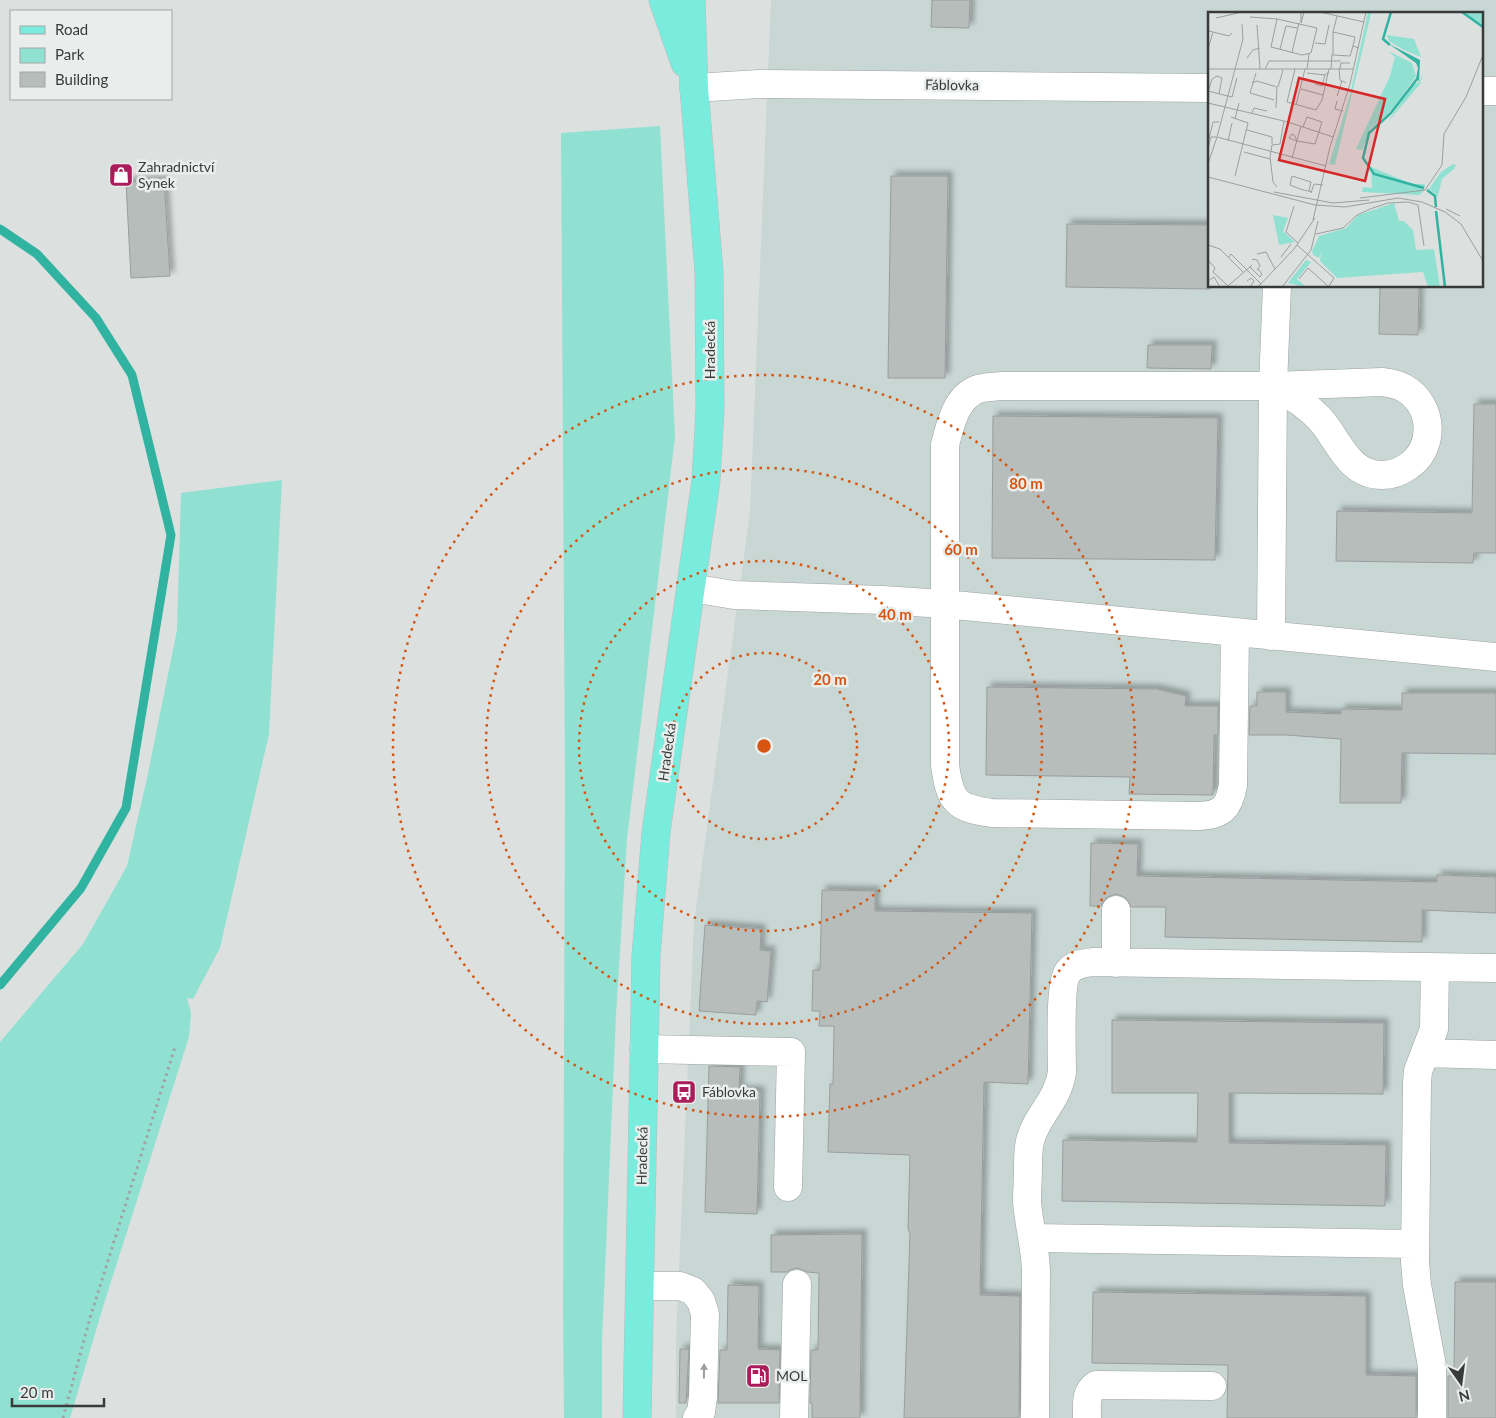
<svg xmlns="http://www.w3.org/2000/svg" width="1496" height="1418" font-family="Lato,sans-serif">
  <defs>
    <filter id="shadow"><feDropShadow dx="4.5" dy="-4.5" stdDeviation="2.5" flood-color="#0004"/></filter>
  </defs>
  <rect width="100%" height="100%" fill="#dce1e0"/>
  <path fill="#c8d7d4" fill-rule="evenodd" d="M 771,0 L 1496,0 L 1496,1418 L 676,1418 L 676,1339 L 694,923 L 750,511 ZM 1210,14 L 1482,14 L 1482,286 L 1210,286 Z"/>
  <path fill="#90e1d2" d="M 660,126 L 675,437 L 627,839 L 616,1015 L 602,1341 L 602,1418 L 564,1418 L 563,1310 L 565,788 L 561,133 Z
    M 282,480 L 269,734 L 220,948 L 193,999 L 187,998 L 191,1013 L 189,1037 L 103,1307 L 70,1418 L 0,1418 L 0,1042 L 83,944 L 127,866 L 147,778 L 177,630 L 181,493 Z"/>
  <g fill="none" stroke-linecap="round" stroke-linejoin="round">
    <path stroke="#31b3a1" stroke-width="9" d="M 0,229 L 37,254 L 96,318 L 132,375 L 171,535 L 126,808 L 81,888 L 0,985"/>
  </g>
  <path fill="#b7bdbb" stroke="#999e9d" filter="url(#shadow)" d="M 932,0 L 970,0 L 969,28 L 931,27 Z
    M 891,176 L 948,176 L 945,378 L 888,378 Z
    M 164,180 L 170,276 L 131,278 L 126,182 Z
    M 1067,224 L 1210,225 L 1210,289 L 1066,287 Z
    M 1380,286 L 1419,286 L 1418,335 L 1379,334 Z
    M 1148,345 L 1212,345 L 1211,369 L 1147,368 Z
    M 1474,404 L 1496,404 L 1496,553 L 1474,553 L 1473,563 L 1336,561 L 1337,511 L 1472,513 Z
    M 993,416 L 1218,418 L 1215,560 L 992,558 Z
    M 987,687 L 1156,689 L 1186,696 L 1185,706 L 1218,706 L 1218,735 L 1214,735 L 1213,795 L 1129,794 L 1130,777 L 986,775 Z
    M 1257,692 L 1286,692 L 1286,712 L 1341,714 L 1341,709 L 1402,710 L 1402,693 L 1496,693 L 1496,754 L 1402,753 L 1401,803 L 1340,803 L 1341,739 L 1286,735 L 1249,735 L 1250,706 L 1257,706 Z
    M 1091,843 L 1138,844 L 1137,876 L 1437,882 L 1437,875 L 1496,877 L 1496,913 L 1422,910 L 1422,942 L 1165,937 L 1166,907 L 1131,907 L 1129,902 L 1124,897 L 1116,894 L 1108,897 L 1103,902 L 1101,906 L 1090,906 Z
    M 822,890 L 875,891 L 875,911 L 1032,913 L 1028,1084 L 984,1082 L 980,1295 L 1020,1296 L 1019,1418 L 904,1418 L 910,1234 L 908,1229 L 910,1155 L 828,1152 L 830,1084 L 833,1084 L 834,1026 L 819,1026 L 820,1011 L 812,1011 L 813,970 L 820,970 Z
    M 705,925 L 761,929 L 760,950 L 771,951 L 767,1002 L 757,1001 L 756,1015 L 699,1011 Z
    M 1112,1020 L 1384,1023 L 1383,1094 L 1229,1093 L 1229,1143 L 1386,1145 L 1385,1206 L 1062,1201 L 1063,1140 L 1197,1142 L 1198,1093 L 1112,1093 Z
    M 709,1066 L 740,1067 L 739,1090 L 760,1091 L 757,1214 L 705,1212 Z
    M 862,1234 L 860,1418 L 812,1418 L 812,1404 L 810,1403 L 811,1350 L 818,1350 L 819,1273 L 807,1272 L 797,1268 L 790,1270 L 787,1272 L 771,1272 L 771,1235 Z
    M 1455,1282 L 1496,1282 L 1496,1418 L 1448,1418 L 1448,1376 L 1454,1376 Z
    M 728,1285 L 759,1286 L 758,1349 L 780,1350 L 779,1403 L 718,1403 L 720,1350 L 727,1350 Z
    M 1093,1292 L 1366,1296 L 1366,1375 L 1416,1376 L 1416,1418 L 1227,1418 L 1228,1365 L 1092,1363 Z
    M 680,1349 L 689,1349 L 686,1403 L 679,1403 Z"/>
  <g fill="none" stroke-linecap="round" stroke-linejoin="round">
    <defs>
      <path id="minor" d="M 694,88 L 759,84 L 1210,88
        M 1482,91 L 1496,91
        M 1382,382 C 1390,383 1397,384 1404,388 C 1434,405 1436,449 1407,467 C 1400,472 1391,475 1382,475 C 1348,475 1339,440 1320,419 C 1306,404 1291,395 1273,386 Z
        M 691,588 L 734,595 L 883,600 L 944,604 L 1496,657
        M 1235,633 L 1233,785 C 1229,808 1222,815 1199,816 L 992,813 C 955,808 950,801 945,765 L 945,445 C 950,425 956,397 978,389 C 985,387 994,387 1001,386 L 1273,386
        M 1271,636 L 1273,386 L 1277,286
        M 1116,963 L 1116,910
        M 644,1049 L 791,1052 L 788,1187
        M 1425,1053 L 1496,1055
        M 1033,1238 L 1415,1244
        M 640,1286 L 680,1286 L 693,1291 L 701,1301 L 705,1314 L 703,1397 L 701,1412 L 697,1418
        M 794,1418 L 797,1284
        M 1035,1418 L 1036,1270 C 1035,1247 1029,1225 1027,1202 C 1027,1190 1028,1179 1028,1167 C 1028,1158 1028,1149 1030,1141 C 1036,1116 1058,1101 1062,1072 C 1062,1053 1059,984 1068,972 C 1074,964 1084,963 1093,962 L 1496,968
        M 1087,1418 C 1087,1405 1085,1392 1096,1385 L 1212,1386
        M 1432,1418 L 1432,1366 L 1417,1285 L 1415,1262 L 1417,1083 L 1418,1071 L 1434,1029 L 1435,968"/>
      <path id="major" d="M 663,0 L 685,63
        M 637,1418 L 646,956 L 656,832 L 706,480 L 710,409 L 709,272 L 694,88 L 691,0"/>
    </defs>
    <use href="#minor" stroke="#9da2a1" stroke-width="29"/>
    <use href="#major" stroke="#bcbcbc" stroke-width="29"/>
    <path stroke="#9fa3a2" stroke-width="3" stroke-dasharray="2.5 4" stroke-linecap="butt" d="M 63,1418 L 90,1318 L 175,1047"/>
    <use href="#minor" stroke="#fff" stroke-width="28"/>
    <use href="#major" stroke="#79ecde" stroke-width="28"/>
  </g>
  <defs><path id="oneway-solid" d="M-6-.8H1V-3.2L6.5 0L1 3.2V.8H-6Z" transform="scale(1.25)"/></defs>
  <use fill="#9c9d9c" href="#oneway-solid" transform="translate(704 1371) rotate(-89)"/>
  <g fill="none" stroke="#d65611" stroke-width="2.5" stroke-dasharray="2.5 5">
    <circle cx="764" cy="746" r="93"/>
    <circle cx="764" cy="746" r="185"/>
    <circle cx="764" cy="746" r="278"/>
    <circle cx="764" cy="746" r="371"/>
  </g>
  <defs>
    <symbol id="shop-square" viewBox="-11 -11 22 22"><rect x="-9" y="-9" width="18" height="18" rx="4" fill="#ab1d5a" stroke="#e9eeed"/><path d="M-5-2.5h2.3a2.7 3.5 0 0 1 5.4 0H5L5.5 6h-11ZM-1.5-2.5h3a1.5 2.3 0 0 0-3 0Z" fill="#fff"/></symbol>
    <symbol id="bus-square" viewBox="-11 -11 22 22"><rect x="-9" y="-9" width="18" height="18" rx="4" fill="#ab1d5a" stroke="#e9eeed"/><path d="M-5-6H5V4H4V6H2V4H-2V6H-4V4H-5ZM-3.5-4V0h7V-4ZM-3.5 1.2v1.5H-2V1.2ZM2 1.2v1.5H3.5V1.2Z" fill="#fff"/></symbol>
    <symbol id="fuel-square" viewBox="-11 -11 22 22"><rect x="-9" y="-9" width="18" height="18" rx="4" fill="#ab1d5a" stroke="#e9eeed"/><path d="M-5.5-6h7V0h2V4h1.3V-2.5L3-4.5l.8-.8L6-3V5H2.5V1h-1V6h-7ZM-4.2-4.7v3.2H.2V-4.7Z" fill="#fff"/></symbol>
  </defs>
  <g fill-rule="evenodd">
    <use href="#shop-square" x="107" y="161" width="28" height="28"/>
    <use href="#bus-square" x="670" y="1078" width="28" height="28"/>
    <use href="#fuel-square" x="744" y="1362" width="28" height="28"/>
  </g>
  <g text-anchor="middle" stroke-width="5" stroke-linejoin="round" paint-order="stroke">
    <g font-size="14" fill="#393b3a" stroke="#e9eeed">
      <text transform="translate(952 85) rotate(1)" y="5">Fáblovka</text>
      <text transform="translate(710 350) rotate(-90)" y="5">Hradecká</text>
      <text transform="translate(667 752) rotate(-82)" y="5">Hradecká</text>
      <text transform="translate(642 1156) rotate(-89)" y="5">Hradecká</text>
    </g>
    <g font-size="14" fill="#393b3a" stroke="#e9eeed" text-anchor="start">
      <text x="138" y="172">Zahradnictví<tspan x="138" dy="16">Synek</tspan></text>
      <text x="702" y="1097">Fáblovka</text>
      <text x="776" y="1381">MOL</text>
    </g>
  </g>
  <g transform="translate(1208 12)">
    <rect width="275" height="275" fill="#dce1e0"/>
    <path d="M 160,0 L 163,2 L 127,153 L 121,152 L 142,83 ZM 257,0 L 275,0 L 275,13 L 263,6 ZM 179,23 L 206,27 L 213,45 L 196,38 L 181,29 ZM 180,39 L 204,51 L 208,64 L 186,96 L 162,117 L 154,138 L 148,137 L 182,64 L 187,45 ZM 215,61 L 212,72 L 179,111 L 205,73 L 211,70 ZM 245,152 L 248,153 L 246,157 L 234,167 L 230,184 L 221,177 L 223,174 L 233,160 ZM 163,155 L 204,172 L 217,172 L 216,179 L 211,183 L 154,180 L 155,175 L 164,176 ZM 186,191 L 191,209 L 196,209 L 205,218 L 208,238 L 226,237 L 232,275 L 220,275 L 215,260 L 129,266 L 112,249 L 113,241 L 111,246 L 105,243 L 104,239 L 111,224 L 138,216 L 150,203 ZM 65,203 L 80,206 L 75,219 L 87,230 L 71,233 ZM 98,248 L 103,250 L 89,267 L 98,275 L 80,271 Z" fill="#90e1d2"/>
    <path d="M 181,32 L 212,48 L 211,69 L 208,67 L 210,56 L 208,51 Z" fill="#31b3a1"/>
    <path fill="none" stroke="#31b3a1" stroke-width="2.5" d="M 254,0 L 275,15M 182,33 L 175,27 L 183,0M 209,67 L 183,101 L 161,121 L 155,146 L 166,162 L 216,176M 219,178 L 227,184 L 228,195M 228,199 L 237,275"/>
    <path fill="none" stroke="#9b9f9e" stroke-width="1" d="M 93,0 L 93,11 L 96,0M 112,0 L 156,10M 42,5 L 69,7M 8,6 L 30,1M 69,7 L 109,16 L 103,41 L 94,43 L 63,35 ZM 34,12 L 35,27 L 9,125 L 118,154M 49,13 L 52,57M 1,19 L 21,24 L 24,21M 125,20 L 129,4M 107,31 L 117,32 L 121,13M 145,34 L 147,25 L 125,20 L 125,43 L 142,44 L 145,34 L 151,36M 0,37 L 5,20M 72,37 L 78,14 L 89,16M 84,40 L 91,11M 39,46 L 45,38 L 52,36M 0,57 L 145,57M 57,57 L 61,49 L 133,49M 87,57 L 79,90 L 108,98 L 114,88 L 121,57M 99,57 L 101,42M 123,57 L 124,42M 131,57 L 132,68 L 138,71M 132,57 L 133,51 L 142,51M 48,61 L 42,81 L 66,88M 99,61 L 117,63 L 121,60M 44,71 L 49,69 L 69,75 L 68,96M 107,72 L 114,74 L 117,63M 70,75 L 75,58M 93,77 L 115,83M 0,79 L 24,85 L 29,66M 0,80 L 4,67 L 9,64 L 14,66 L 11,82M 129,84 L 134,69M 129,89 L 127,97 L 135,99M 0,91 L 80,110 L 125,125M 88,93 L 97,57M 44,101 L 46,96 L 59,99M 23,105 L 40,111 L 27,164M 27,107 L 31,91M 39,118 L 64,125 L 64,132M 84,122 L 86,123 L 89,129 L 81,126 ZM 20,129 L 24,111M 89,129 L 107,132 L 114,110 L 99,105 L 95,115M 0,131 L 5,110 L 11,110M 0,136 L 3,125 L 8,125M 36,140 L 62,147M 84,146 L 93,114M 0,152 L 9,125M 0,165 L 107,193 L 137,195 L 190,186 L 214,190 L 237,200 L 253,212 L 275,249M 69,175 L 65,170 L 62,145 L 64,133 L 72,132 L 76,109M 101,179 L 103,170 L 84,164 L 82,173 L 92,177 L 104,180M 66,180 L 125,191 L 161,188M 103,181 L 106,172 L 115,173M 152,186 L 217,178 L 234,153 L 236,122 L 258,85 L 275,43M 86,194 L 78,220 L 90,231M 238,197 L 252,204M 105,208 L 122,135 L 142,72 L 158,0M 108,222 L 135,216 L 149,203 L 162,197 L 180,191 L 200,190 L 210,193 L 216,234M 0,233 L 12,237 L 36,261M 89,233 L 126,266 L 121,274M 49,242 L 58,240 L 67,257M 21,245 L 23,242 L 53,272M 73,245 L 83,232M 44,247 L 49,248 L 52,254 L 49,258M 0,248 L 7,256 L 5,260 L 20,274 L 44,253M 42,255 L 52,265 L 54,262 L 50,257M 91,267 L 100,256 L 121,275M 0,269 L 6,265 L 12,275M 39,269 L 43,266 L 46,269 L 42,275M 50,275 L 86,237 L 107,206M 74,275 L 103,238 L 110,209"/>
    <path fill="#d62828" fill-opacity="0.15" stroke="#d62828" stroke-width="2.5" d="M 91,66 L 177,87 L 157,169 L 71,148 Z"/>
    <rect width="275" height="275" fill="none" stroke="#393b3a" stroke-width="2.5"/>
  </g>
  <circle cx="764" cy="746" r="8" fill="#d65611" stroke="#e9eeed" stroke-width="2.5"/>
  <g font-size="15" text-anchor="middle" font-weight="bold" fill="#d65611" stroke="#e9eeed" stroke-width="5" stroke-linejoin="round" paint-order="stroke">
    <text x="1026" y="489">80 m</text>
    <text x="961" y="555">60 m</text>
    <text x="895" y="620">40 m</text>
    <text x="830" y="685">20 m</text>
  </g>
  <rect x="10" y="10" width="162" height="90" fill="#e9eeed" stroke="#a3a6a5"/>
  <rect x="20" y="26" width="25" height="8" fill="#79ecde" stroke="#a3a6a5"/>
  <text x="55" y="35" font-size="15" fill="#393b3a">Road</text>
  <rect x="20" y="48" width="25" height="15" fill="#90e1d2" stroke="#a3a6a5"/>
  <text x="55" y="60" font-size="15" fill="#393b3a">Park</text>
  <rect x="20" y="72" width="25" height="15" fill="#b7bdbb" stroke="#a3a6a5"/>
  <text x="55" y="85" font-size="15" fill="#393b3a">Building</text>
  <g transform="translate(1461 1383) rotate(166)" stroke="#e9eeed" stroke-width="4" paint-order="stroke">
  <path d="M0-4L9 19L0 12L-9 19Z" fill="#393b3a"/>
  <text y="-8" font-size="14" font-weight="bold" text-anchor="middle" fill="#393b3a">N</text>
  </g>
  <path d="M12 1398v8h92v-8" fill="none" stroke="#393b3a" stroke-width="2.5"/>
  <text x="20" y="1398" font-size="15" fill="#393b3a" stroke="#e9eeed" stroke-width="4" paint-order="stroke">20 m</text>
</svg>
